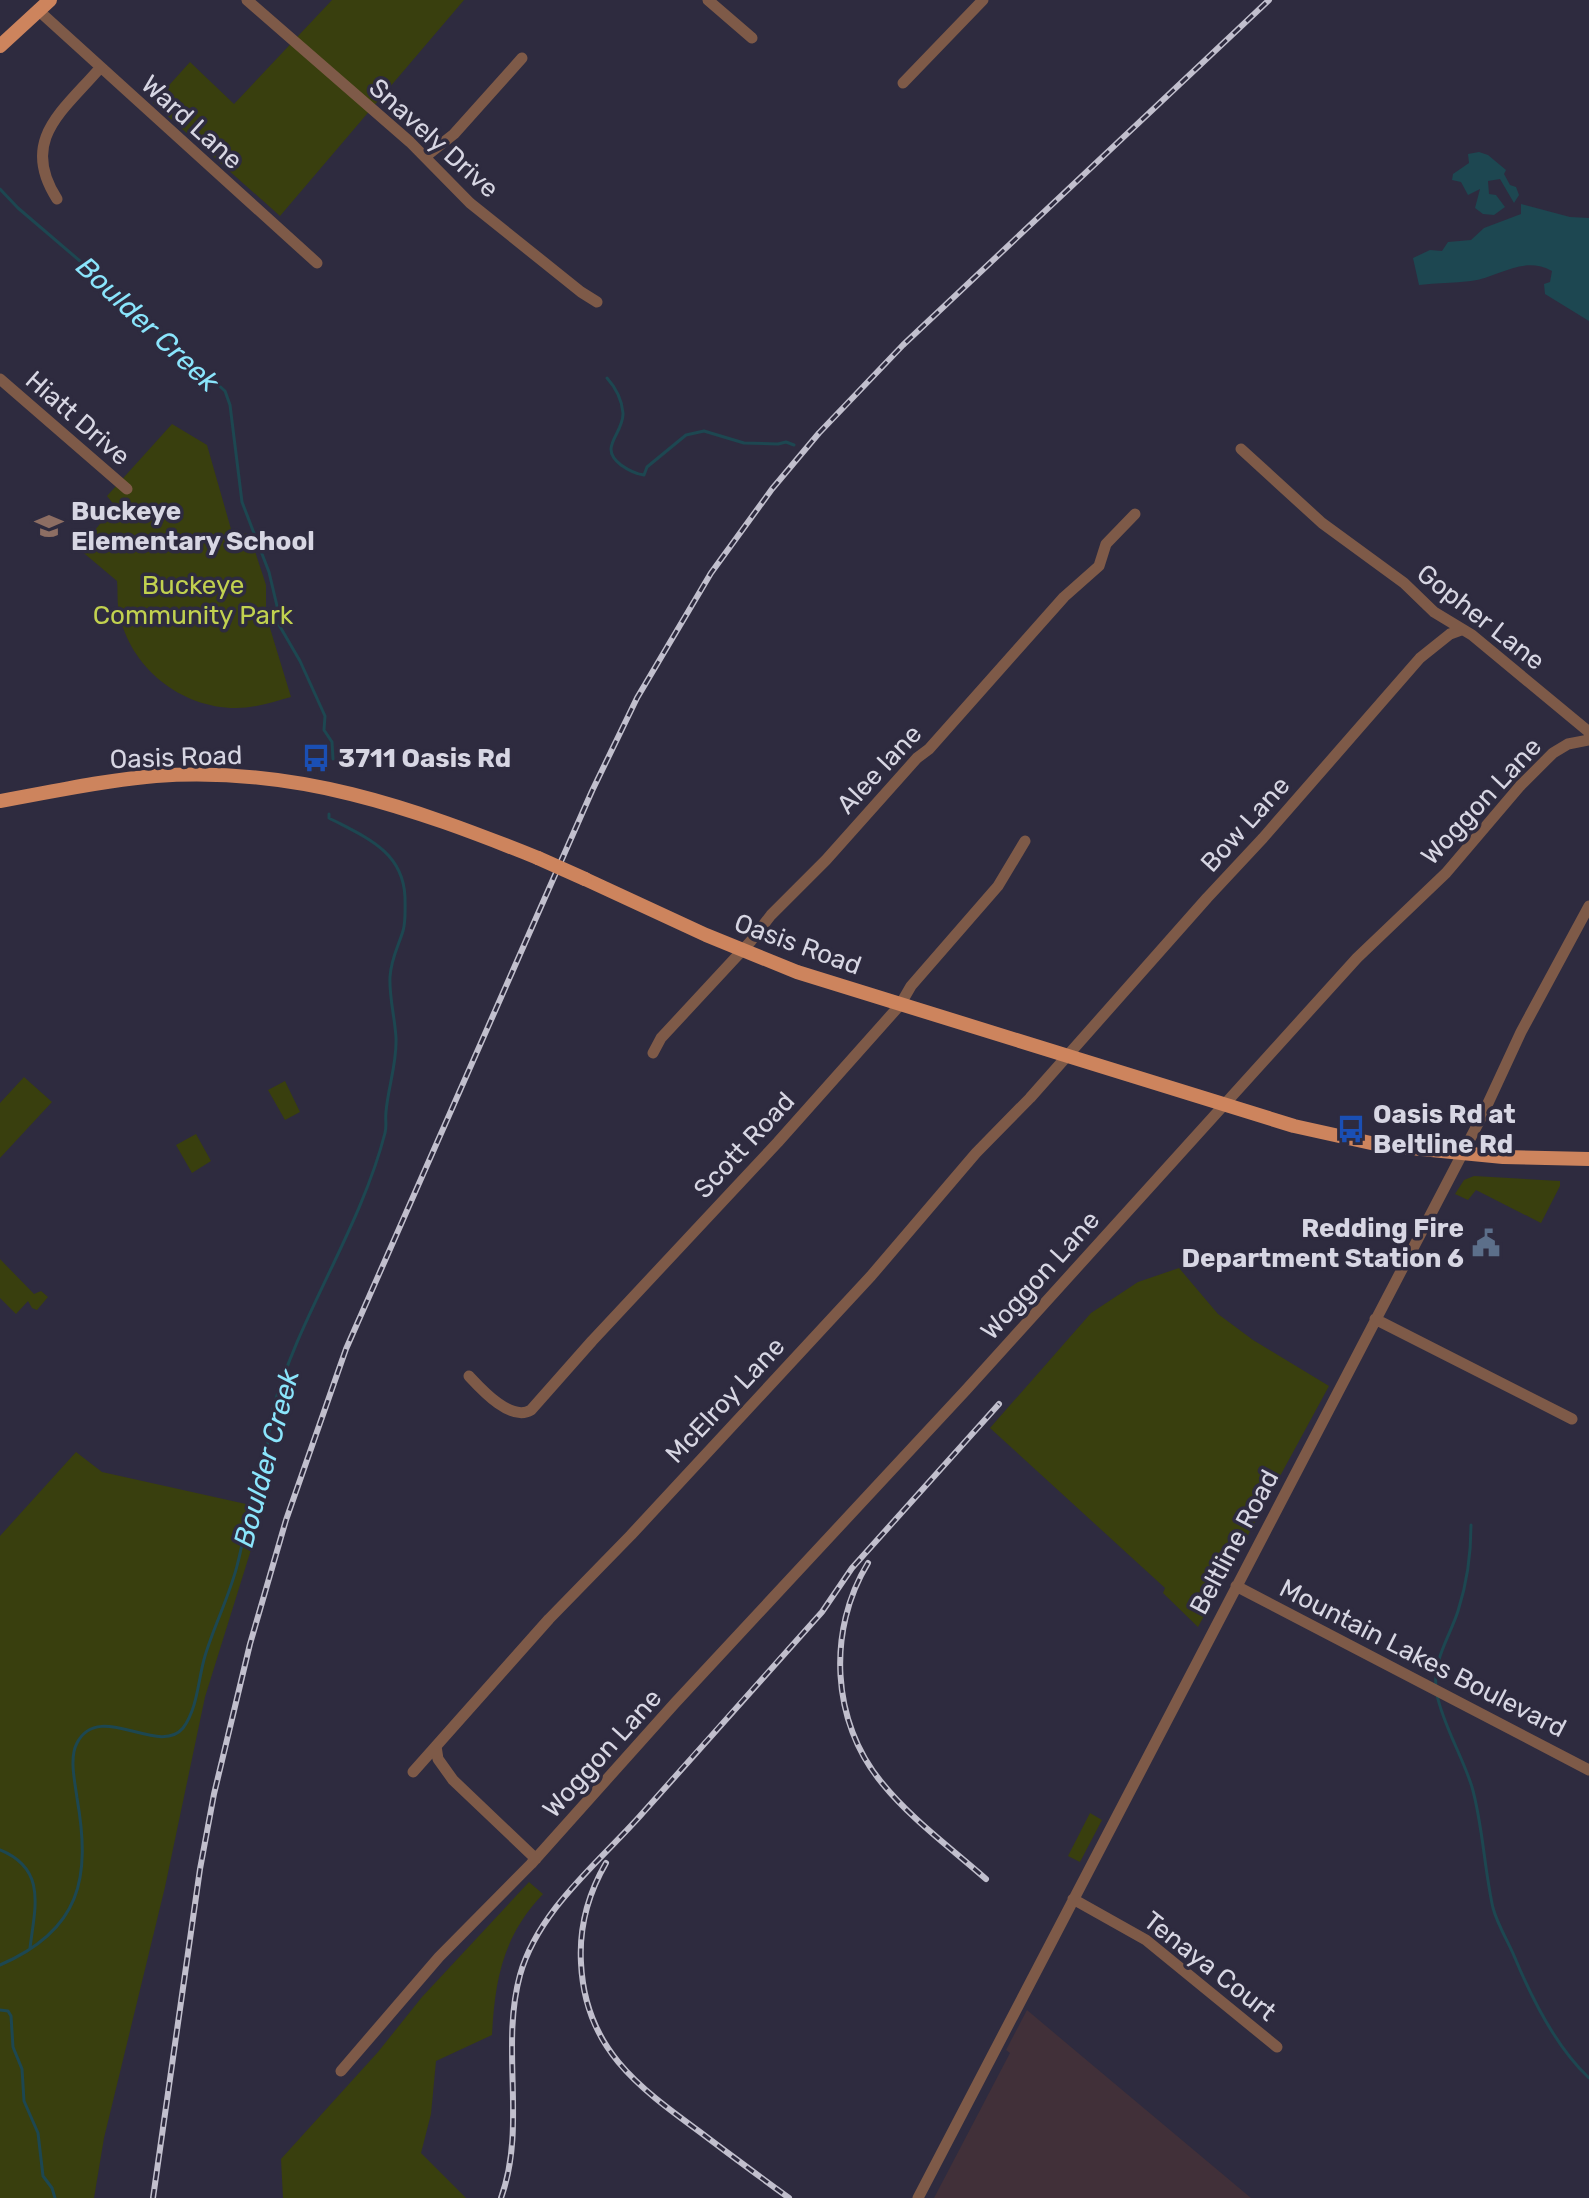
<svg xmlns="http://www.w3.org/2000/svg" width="1589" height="2198" font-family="Rubik,sans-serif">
  <rect width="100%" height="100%" fill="#2e2b3f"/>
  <path fill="#413039" d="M 1027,2010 L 1065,2042 L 1251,2198 L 934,2198 L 1010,2053 L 1006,2050 Z"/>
  <path fill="#393f0e" d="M 332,0 L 464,0 L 280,216 L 153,103 L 190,62 L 234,104 Z
    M 172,424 L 207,445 L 233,536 L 249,533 L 266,585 L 266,615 L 291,697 C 273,702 255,708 236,708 C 180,708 130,667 119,613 C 117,603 118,592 117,581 L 79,549 L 115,506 L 107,496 Z
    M 24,1077 L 52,1102 L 0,1158 L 0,1103 Z
    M 285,1081 L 300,1112 L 285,1120 L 268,1090 Z
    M 196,1134 L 211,1161 L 192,1173 L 176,1145 Z
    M 1474,1176 L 1560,1181 L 1560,1186 L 1541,1223 L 1476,1190 L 1468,1200 L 1455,1194 L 1464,1180 Z
    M 0,1259 L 34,1294 L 41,1291 L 48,1297 L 37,1310 L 32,1308 L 28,1301 L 16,1314 L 0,1298 Z
    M 1179,1268 L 1218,1314 L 1253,1340 L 1329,1386 L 1198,1627 L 1163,1593 L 1165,1588 L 990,1428 L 1091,1313 L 1138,1282 Z
    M 76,1452 L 102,1472 L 264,1508 L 205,1697 L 165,1887 L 104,2138 L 94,2198 L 0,2198 L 0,1536 Z
    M 1090,1813 L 1102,1820 L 1080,1862 L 1068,1856 Z
    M 529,1882 L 543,1894 C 503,1936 495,1979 492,2035 L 436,2061 L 431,2114 L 421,2153 L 466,2198 L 283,2198 L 281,2159 L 378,2052 L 422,1997 Z"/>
  <path fill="#1d4751" d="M 1479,152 L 1488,155 L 1506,170 L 1504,174 L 1510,185 L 1516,187 L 1519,195 L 1514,203 L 1500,179 L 1488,181 L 1489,194 L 1496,195 L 1505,207 L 1494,215 L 1483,214 L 1475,208 L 1480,189 L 1468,195 L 1461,182 L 1452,180 L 1453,174 L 1469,163 L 1468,154 Z
    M 1521,204 L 1570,217 L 1589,218 L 1589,321 L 1545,294 L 1544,284 L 1550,282 L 1552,271 C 1523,255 1500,277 1471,281 C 1454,283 1436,283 1419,285 L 1413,258 L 1430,250 L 1442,251 L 1448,242 L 1471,240 L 1484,228 L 1521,214 Z"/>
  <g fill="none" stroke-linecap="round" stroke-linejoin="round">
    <path stroke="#1d4751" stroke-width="3" d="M 0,189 L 18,208 L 115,291 L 225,391 L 230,405 L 242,502 L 269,572 L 277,606 L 275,618 L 300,661 L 325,716 L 324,730 L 332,742 L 333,759
      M 607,378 C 616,388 622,401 623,413 C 624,434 597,447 621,465 C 628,470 636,474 644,475 L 647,467 L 686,435 L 704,431 L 744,443 L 778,444 L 786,442 L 794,445
      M 1436,1687 C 1433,1660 1450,1636 1458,1611 C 1467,1583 1471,1554 1471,1525
      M 1437,1695 C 1444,1727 1462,1755 1472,1787 C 1483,1826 1484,1868 1493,1908 C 1498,1926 1508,1941 1515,1958 C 1532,1999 1556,2047 1589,2078
      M 0,1850 C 47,1869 35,1907 30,1948
      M 0,1965 C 81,1930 91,1878 77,1798 C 75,1782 69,1758 77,1743 C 99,1700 159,1757 183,1728 C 198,1708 198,1679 205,1656 C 214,1626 229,1597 237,1566 C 244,1539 248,1512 255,1486 C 258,1475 263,1464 266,1453 C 269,1440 269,1426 272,1412 C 299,1315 360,1230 385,1133 C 387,1126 385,1120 386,1112 C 388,1087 397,1064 396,1038 C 395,1018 389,997 390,977 C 391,959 398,947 403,931 C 406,921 405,907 405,897 C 403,851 365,837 329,818 L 329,814
      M 0,2010 L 8,2011 L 11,2016 L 13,2047 L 22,2069 L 24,2101 L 38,2133 L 43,2176 L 52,2188 L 55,2198"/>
    <path stroke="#7e5a48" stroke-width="11" d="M 247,0 L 410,142 L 470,203 L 581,292 L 597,302
      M 708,0 L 752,38
      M 39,11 L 317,263
      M 903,83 L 983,0
      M 425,157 L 454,134 L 522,58
      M 57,199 C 19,140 63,111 100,68
      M 0,379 L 127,489
      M 1241,449 L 1322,523 L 1404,583 L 1434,612 L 1472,635 L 1589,732
      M 653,1053 L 661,1038 L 751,941 L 771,915 L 826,860 L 917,758 L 929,749 L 1064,597 L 1099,566 L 1106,544 L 1135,514
      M 1375,1319 L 1572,1419
      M 469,1376 C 482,1390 511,1422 531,1410 L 592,1341 L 778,1142 L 900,1005 L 911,986 L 998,886 L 1025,841
      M 1236,1586 L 1589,1770
      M 436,1746 L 438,1759 L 453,1780 L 536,1859
      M 413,1772 L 549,1619 L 631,1535 L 871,1276 L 976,1153 L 1030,1098 L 1207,898 L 1263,838 L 1420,658 L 1450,634 L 1461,630
      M 1073,1899 L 1146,1940 L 1277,2047
      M 341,2071 L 439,1957 L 531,1864 L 675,1703 L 966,1390 L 1357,958 L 1446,873 L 1520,786 L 1553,753 L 1568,744 L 1589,740
      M 918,2198 L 1483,1114 L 1521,1032 L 1589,906"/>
    <path stroke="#cd845d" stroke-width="14" d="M 0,46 L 50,0
      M 0,801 C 52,792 104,780 156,776 C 295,766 411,807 538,858
      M 585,879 L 706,935 L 797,972 L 1294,1126 L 1380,1145 L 1503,1157 L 1589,1159"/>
    <defs>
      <path id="rail" d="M 868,1563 C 827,1630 831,1722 882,1783 C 911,1819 951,1848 986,1879
        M 606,1863 C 588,1894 579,1928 581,1963 C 585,2048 637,2086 700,2132 C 729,2154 759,2176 789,2198
        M 153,2198 L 200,1869 L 214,1794 L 250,1644 L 286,1520 L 346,1349 L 592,791 L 637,698 L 711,573 L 772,489 L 819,433 L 903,345 L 1269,0
        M 501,2198 C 527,2126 500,2048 520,1975 C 538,1911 597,1864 640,1816 C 700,1748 761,1680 822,1612 L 852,1568 L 999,1404"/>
    </defs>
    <use href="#rail" stroke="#c1bfcd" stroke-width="6"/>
    <use href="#rail" stroke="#2e2b3f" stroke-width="3" stroke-dasharray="9" stroke-linecap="butt"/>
    <path stroke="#cd845d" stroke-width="14" d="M 538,858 L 585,879"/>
  </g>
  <defs>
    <symbol id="school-bare" viewBox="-9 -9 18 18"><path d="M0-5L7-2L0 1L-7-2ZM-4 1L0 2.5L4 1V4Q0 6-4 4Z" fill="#8d6e63" stroke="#2e2b3f" stroke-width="2.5" paint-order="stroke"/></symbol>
    <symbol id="bus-bare" viewBox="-9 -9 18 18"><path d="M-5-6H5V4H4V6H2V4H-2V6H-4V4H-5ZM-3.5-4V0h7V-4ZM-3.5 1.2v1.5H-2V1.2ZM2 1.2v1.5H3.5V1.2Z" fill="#1a4fb4" stroke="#2e2b3f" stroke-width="2.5" paint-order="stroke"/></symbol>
    <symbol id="civic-bare" viewBox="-9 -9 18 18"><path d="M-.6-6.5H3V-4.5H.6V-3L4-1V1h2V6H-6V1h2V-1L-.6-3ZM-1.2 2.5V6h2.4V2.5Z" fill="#5c6f8a" stroke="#2e2b3f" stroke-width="2.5" paint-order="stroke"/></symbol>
  </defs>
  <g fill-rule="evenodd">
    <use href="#school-bare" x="29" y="506" width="40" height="40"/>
    <use href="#bus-bare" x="296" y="738" width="40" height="40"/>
    <use href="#bus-bare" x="1331" y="1109" width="40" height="40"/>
    <use href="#civic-bare" x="1466" y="1223" width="40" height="40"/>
  </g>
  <g text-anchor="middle" stroke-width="7" stroke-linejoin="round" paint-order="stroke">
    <g font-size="26" fill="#d7d6e3" stroke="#2e2b3f">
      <text transform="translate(192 122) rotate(42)" y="9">Ward Lane</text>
      <text transform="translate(434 138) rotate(42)" y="9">Snavely Drive</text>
      <text transform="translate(78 418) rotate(41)" y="9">Hiatt Drive</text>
      <text transform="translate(1481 617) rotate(38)" y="9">Gopher Lane</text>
      <text transform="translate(176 757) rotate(-2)" y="9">Oasis Road</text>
      <text transform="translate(879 769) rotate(-47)" y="9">Alee lane</text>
      <text transform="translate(1481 801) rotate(-47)" y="9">Woggon Lane</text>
      <text transform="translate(1245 824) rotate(-48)" y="9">Bow Lane</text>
      <text transform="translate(798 944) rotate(20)" y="9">Oasis Road</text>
      <text transform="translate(744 1145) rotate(-47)" y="9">Scott Road</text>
      <text transform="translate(1040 1275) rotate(-48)" y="9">Woggon Lane</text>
      <text transform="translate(725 1400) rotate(-47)" y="9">McElroy Lane</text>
      <text transform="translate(1234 1542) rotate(-62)" y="9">Beltline Road</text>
      <text transform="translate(1423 1658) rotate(27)" y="9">Mountain Lakes Boulevard</text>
      <text transform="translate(602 1753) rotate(-48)" y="9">Woggon Lane</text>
      <text transform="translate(1210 1966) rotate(38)" y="9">Tenaya Court</text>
    </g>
    <g font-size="26" font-weight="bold" fill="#d7d6e3" stroke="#2e2b3f" text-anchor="start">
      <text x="71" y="520">Buckeye<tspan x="71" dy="30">Elementary School</tspan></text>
      <text x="338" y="767">3711 Oasis Rd</text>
      <text x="1373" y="1123">Oasis Rd at<tspan x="1373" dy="30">Beltline Rd</tspan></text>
      <text x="1464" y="1237" text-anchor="end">Redding Fire<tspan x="1464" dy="30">Department Station 6</tspan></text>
    </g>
    <g font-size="26" fill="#c1d14f" stroke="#2e2b3f">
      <text x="193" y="594">Buckeye<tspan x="193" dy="30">Community Park</tspan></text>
    </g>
    <g font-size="28" font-style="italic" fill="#8ae5fc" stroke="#2e2b3f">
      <text transform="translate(148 324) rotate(43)" y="10">Boulder Creek</text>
      <text transform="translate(266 1458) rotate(-75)" y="10">Boulder Creek</text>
    </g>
  </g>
</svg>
